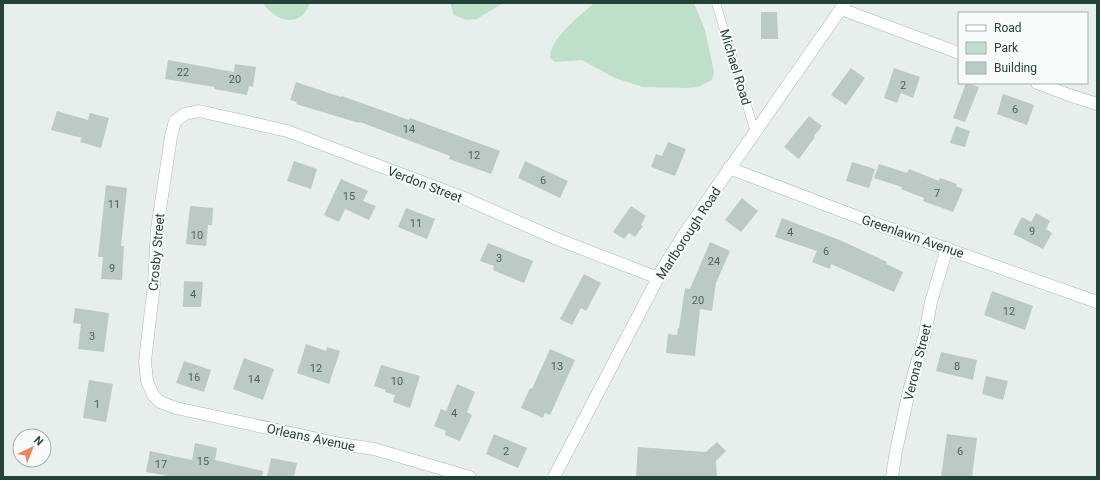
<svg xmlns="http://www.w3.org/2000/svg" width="1100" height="480" font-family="Roboto,sans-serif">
  <rect width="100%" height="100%" fill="#e6efeb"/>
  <path fill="#bfe0c8" d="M 263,3 L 310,3 C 300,29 276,22 263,3 Z
    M 450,3 L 503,3 L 477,19 L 467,20 L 454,15 Z
    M 594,3 L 694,3 L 705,30 L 714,72 L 712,80 L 698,87 L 686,88 L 643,87 L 615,78 L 582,60 L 555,62 L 550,58 C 550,38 580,16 594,3 Z"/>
  <path fill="#bbcac4" d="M 761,12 L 777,12 L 778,39 L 761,39 Z
    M 168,60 L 234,72 L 235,64 L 256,67 L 253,87 L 249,86 L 247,95 L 214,89 L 215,87 L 165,79 Z
    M 851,68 L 865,78 L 846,105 L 831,95 Z
    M 894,68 L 920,77 L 913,98 L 901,93 L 897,103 L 884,98 Z
    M 296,82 L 341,97 L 342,96 L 409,120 L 410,118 L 500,151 L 491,174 L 449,159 L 450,156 L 360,122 L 359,123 L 296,104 L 297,102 L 290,100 Z
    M 966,83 L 979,87 L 965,122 L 953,118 Z
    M 1003,94 L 1034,105 L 1027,125 L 997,114 Z
    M 57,111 L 88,120 L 90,113 L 109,118 L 101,148 L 80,142 L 82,138 L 51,130 Z
    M 809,116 L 822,126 L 814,136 L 815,137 L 799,159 L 784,147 Z
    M 956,126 L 970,131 L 965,147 L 950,143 Z
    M 668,142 L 686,149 L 675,176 L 651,167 L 656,154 L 662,156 Z
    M 294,161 L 317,169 L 311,189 L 287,181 Z
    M 525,161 L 568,181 L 560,198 L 518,178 Z
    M 852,162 L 875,169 L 869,188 L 846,181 Z
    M 879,164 L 907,173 L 909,169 L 939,181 L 940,178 L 957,184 L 956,186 L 963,189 L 953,212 L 923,201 L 924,198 L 901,189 L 902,187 L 874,178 Z
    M 341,179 L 368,191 L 363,201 L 376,206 L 369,220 L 345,209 L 339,222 L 324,215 Z
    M 106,185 L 127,188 L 121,246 L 124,246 L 122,280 L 101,279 L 103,257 L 98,257 Z
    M 742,198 L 758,211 L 741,232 L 725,220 Z
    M 190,206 L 213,208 L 212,225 L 208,225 L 206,246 L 186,244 Z
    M 631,206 L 646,216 L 641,225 L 643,226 L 635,237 L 629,233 L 624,239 L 613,232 Z
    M 406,208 L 435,219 L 427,239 L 398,227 Z
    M 1036,213 L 1050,221 L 1046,229 L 1052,233 L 1043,249 L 1013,234 L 1022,217 L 1031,222 Z
    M 782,218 L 842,241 L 887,262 L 886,264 L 903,272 L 894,292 L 831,264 L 830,269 L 812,262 L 817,251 L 775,237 Z
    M 710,242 L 730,251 L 716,283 L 712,311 L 700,309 L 695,356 L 666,353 L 668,334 L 677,335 L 678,328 L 679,328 L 685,288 L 690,289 Z
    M 488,243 L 533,261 L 524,283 L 493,270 L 494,266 L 480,261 Z
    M 584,274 L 601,283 L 586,311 L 581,308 L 572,325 L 560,319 Z
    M 184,281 L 203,282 L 201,307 L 183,307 Z
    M 992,291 L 1033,306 L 1025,330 L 984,315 Z
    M 75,308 L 109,313 L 104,352 L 78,349 L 81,324 L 73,323 Z
    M 306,344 L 326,351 L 327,347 L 340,351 L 329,384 L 297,373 Z
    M 550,349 L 575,360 L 550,415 L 545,413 L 543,418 L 521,408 L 530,388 L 532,389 Z
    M 941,352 L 977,360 L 973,380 L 936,371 Z
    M 244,358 L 274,369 L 263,400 L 233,389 Z
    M 184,361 L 211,370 L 204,392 L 176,383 Z
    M 381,365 L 420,376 L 410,408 L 393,402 L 395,395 L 385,392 L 386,390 L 374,386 Z
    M 986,376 L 1008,381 L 1003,400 L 982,394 Z
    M 89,380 L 113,384 L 106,422 L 83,418 Z
    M 457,384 L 475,392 L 467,412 L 472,415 L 460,441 L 445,435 L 446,431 L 434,426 L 441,409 L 446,411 Z
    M 494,434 L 527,448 L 518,468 L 486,454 Z
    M 947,434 L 977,438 L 972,477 L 941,477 Z
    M 717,442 L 726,451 L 716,461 L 717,477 L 636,477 L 638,447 L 706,452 Z
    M 195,443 L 217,448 L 215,460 L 263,471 L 262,477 L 174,477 L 146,472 L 150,451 L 192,460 Z
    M 271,458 L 297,463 L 294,477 L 267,477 Z"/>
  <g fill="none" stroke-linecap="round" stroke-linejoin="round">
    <defs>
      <path id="lane" d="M 716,3 L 755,132"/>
      <path id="street" d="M 841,9 L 959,53
        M 1037,83 L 1069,95 L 1097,104
        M 729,168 L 871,222 L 1097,302
        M 470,477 L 374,449 L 341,444 L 176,408 L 160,402 L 153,395 L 147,381 L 145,361 L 154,284 L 157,229 L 171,137 L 175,121 L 185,114 L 199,111 L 287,131 L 459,196 L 557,239 L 658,278
        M 892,477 L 896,451 L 909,391 L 925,334 L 931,302 L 947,248"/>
      <path id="secondary" d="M 554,477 L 662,270 L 683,236 L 714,191 L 845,3"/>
    </defs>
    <use href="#lane" stroke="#a8b8b2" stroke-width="9"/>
    <use href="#street" stroke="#a8b8b2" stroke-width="13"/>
    <use href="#secondary" stroke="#a4bbb3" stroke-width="13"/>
    <use href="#lane" stroke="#fff" stroke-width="8"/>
    <use href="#street" stroke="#fff" stroke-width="12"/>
    <use href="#secondary" stroke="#fff" stroke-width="12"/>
  </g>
  <g text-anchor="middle" stroke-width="4" stroke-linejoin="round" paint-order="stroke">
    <g font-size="11" fill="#4a645c">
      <text x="183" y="76">22</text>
      <text x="235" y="83">20</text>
      <text x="903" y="89">2</text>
      <text x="1015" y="113">6</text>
      <text x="409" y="133">14</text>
      <text x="474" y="159">12</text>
      <text x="543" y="184">6</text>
      <text x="937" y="197">7</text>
      <text x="349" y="200">15</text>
      <text x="114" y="208">11</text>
      <text x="416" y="227">11</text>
      <text x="1032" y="235">9</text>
      <text x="790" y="236">4</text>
      <text x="197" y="239">10</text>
      <text x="826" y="255">6</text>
      <text x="499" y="262">3</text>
      <text x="714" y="265">24</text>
      <text x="112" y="272">9</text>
      <text x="193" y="298">4</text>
      <text x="698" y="304">20</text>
      <text x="1009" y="315">12</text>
      <text x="92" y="340">3</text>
      <text x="557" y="370">13</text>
      <text x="957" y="370">8</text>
      <text x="316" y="372">12</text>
      <text x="194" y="381">16</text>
      <text x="254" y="383">14</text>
      <text x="397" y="385">10</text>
      <text x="97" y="408">1</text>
      <text x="454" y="417">4</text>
      <text x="506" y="455">2</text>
      <text x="960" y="455">6</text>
      <text x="203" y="465">15</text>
      <text x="161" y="468">17</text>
    </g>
    <g font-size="13" fill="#24423a" stroke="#f7fbf9">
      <text transform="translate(736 67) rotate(73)" y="5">Michael Road</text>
      <text transform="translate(425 184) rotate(21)" y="5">Verdon Street</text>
      <text transform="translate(688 233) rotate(-57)" y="5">Marlborough Road</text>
      <text transform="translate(913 236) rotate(19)" y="5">Greenlawn Avenue</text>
      <text transform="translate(156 252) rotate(-85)" y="5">Crosby Street</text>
      <text transform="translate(917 362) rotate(-76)" y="5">Verona Street</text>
      <text transform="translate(311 437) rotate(12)" y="5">Orleans Avenue</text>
    </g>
  </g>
  <rect width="1100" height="480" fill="none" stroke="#24423a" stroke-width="8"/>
  <rect x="958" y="12" width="130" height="72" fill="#f7fbf9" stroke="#a3b1ad"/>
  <rect x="966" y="25" width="20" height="6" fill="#ffffff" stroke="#a3b1ad"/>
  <text x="994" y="32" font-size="12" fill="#24423a">Road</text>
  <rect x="966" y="42" width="20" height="12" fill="#bfe0c8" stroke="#a3b1ad"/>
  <text x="994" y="52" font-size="12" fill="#24423a">Park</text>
  <rect x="966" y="62" width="20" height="12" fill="#bbcac4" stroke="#a3b1ad"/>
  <text x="994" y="72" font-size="12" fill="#24423a">Building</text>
  <g transform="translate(32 448) rotate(43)"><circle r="19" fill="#f7fbf9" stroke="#a3b1ad"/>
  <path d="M0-3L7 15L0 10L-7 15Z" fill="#f4845f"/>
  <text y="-6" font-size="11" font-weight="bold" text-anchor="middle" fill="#24423a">N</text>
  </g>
</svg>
